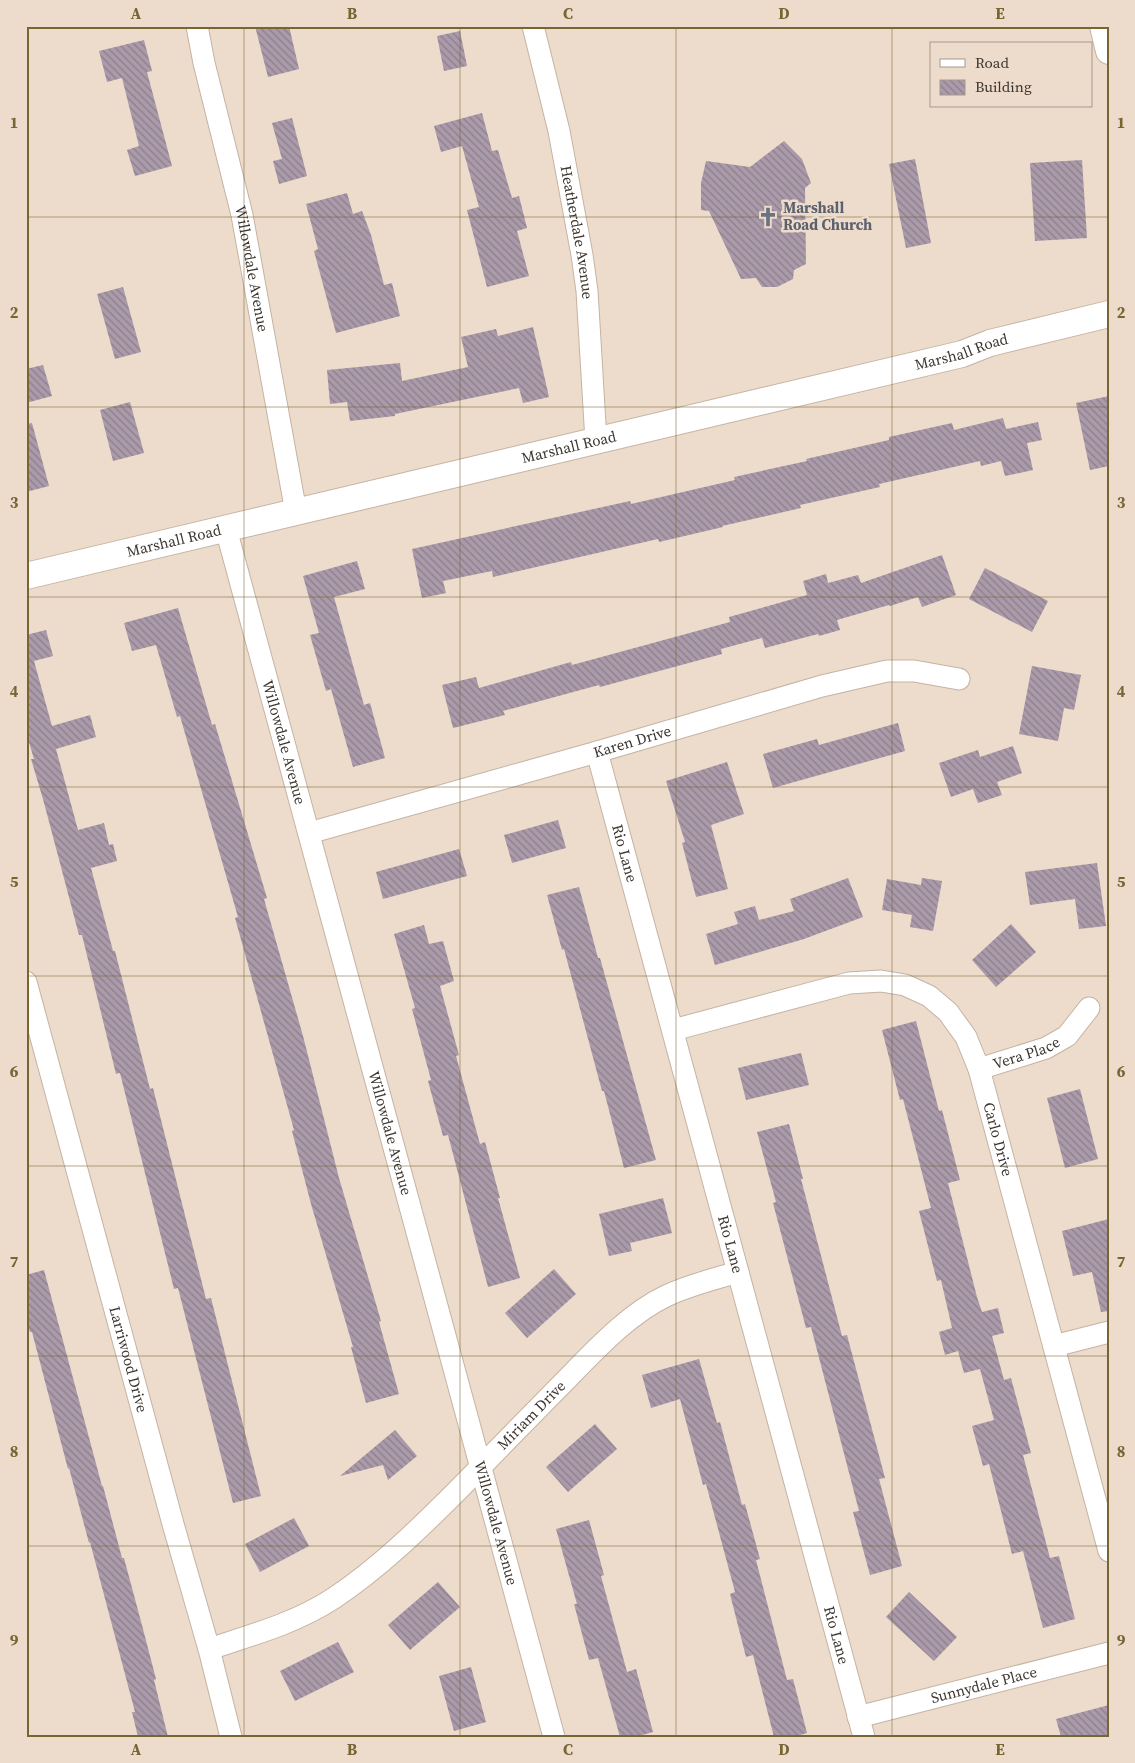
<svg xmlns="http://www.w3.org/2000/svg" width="1135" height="1763" font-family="'Source Serif 4',serif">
  <defs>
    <pattern id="building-back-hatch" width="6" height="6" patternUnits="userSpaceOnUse" patternTransform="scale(1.25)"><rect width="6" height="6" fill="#aa9aaa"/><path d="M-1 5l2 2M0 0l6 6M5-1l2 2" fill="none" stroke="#8c7e8b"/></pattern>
  </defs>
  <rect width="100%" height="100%" fill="#eddbcb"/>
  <path fill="url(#building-back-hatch)" d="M 255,26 L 289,26 L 299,69 L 268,77 Z
    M 460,31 L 467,66 L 444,71 L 437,36 Z
    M 144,40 L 152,71 L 147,72 L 172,166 L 135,176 L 127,150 L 139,146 L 122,78 L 107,82 L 99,51 Z
    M 482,113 L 492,151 L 498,150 L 512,198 L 519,196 L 527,228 L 517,231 L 529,276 L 487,287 L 467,210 L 479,207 L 462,146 L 441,152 L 434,126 Z
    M 292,118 L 307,176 L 279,184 L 273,161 L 282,159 L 272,123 Z
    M 784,141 L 802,159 L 811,183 L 805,188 L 806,264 L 794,270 L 793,279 L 777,287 L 762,287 L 756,278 L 741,279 L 709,211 L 701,210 L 701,183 L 706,161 L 750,167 Z
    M 915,159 L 931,243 L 906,248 L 889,164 Z
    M 1082,160 L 1087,238 L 1035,241 L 1030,163 Z
    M 347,193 L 353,214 L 362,211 L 371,235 L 384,285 L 392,283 L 400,316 L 336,333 L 314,251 L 318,249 L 306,204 Z
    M 123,287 L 141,352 L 115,359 L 97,294 Z
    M 533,327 L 549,397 L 523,403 L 519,388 L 395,414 L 395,416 L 350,421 L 347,402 L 330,404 L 327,370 L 400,363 L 402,381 L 468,367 L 461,337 L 496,329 L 498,336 Z
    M 43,365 L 52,396 L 26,403 L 26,369 Z
    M 1109,396 L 1109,466 L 1090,470 L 1076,403 Z
    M 130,402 L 144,453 L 113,461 L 100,410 Z
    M 1003,418 L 1006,429 L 1038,422 L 1042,440 L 1027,443 L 1033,470 L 1005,476 L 1001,461 L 981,466 L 980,461 L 879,484 L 880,487 L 800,505 L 801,508 L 722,526 L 723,527 L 659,542 L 658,539 L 493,577 L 492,571 L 443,581 L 446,593 L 422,598 L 412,549 L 630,501 L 631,504 L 735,480 L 734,477 L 807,461 L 806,459 L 889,440 L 889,437 L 952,423 L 954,430 Z
    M 32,423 L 49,486 L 26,492 L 26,424 Z
    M 942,555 L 956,595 L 922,607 L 918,597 L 890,606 L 889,605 L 837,620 L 840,630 L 819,636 L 818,634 L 765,648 L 762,638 L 721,649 L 722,654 L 600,687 L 599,685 L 503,711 L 505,715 L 453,728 L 442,685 L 476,677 L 479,688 L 571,662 L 572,665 L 730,622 L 729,617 L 807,595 L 803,581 L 826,574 L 828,583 L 858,575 L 861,583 Z
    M 357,561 L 365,589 L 334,597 L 364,705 L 370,703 L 385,758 L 353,767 L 331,689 L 326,691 L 310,635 L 319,633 L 303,576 Z
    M 985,568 L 1048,601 L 1032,632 L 969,599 Z
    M 178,608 L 212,725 L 215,724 L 267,898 L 264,899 L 303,1036 L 339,1178 L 381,1321 L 379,1322 L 399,1394 L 366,1403 L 351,1347 L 353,1347 L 311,1204 L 292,1131 L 294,1130 L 235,918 L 238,917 L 180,716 L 177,717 L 156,645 L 132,651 L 124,623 Z
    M 46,630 L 53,656 L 34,661 L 52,726 L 90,715 L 96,737 L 56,749 L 78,830 L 104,823 L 109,845 L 113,844 L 117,861 L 91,868 L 113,951 L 115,951 L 150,1089 L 153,1088 L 206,1299 L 211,1298 L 261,1496 L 233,1503 L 178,1288 L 174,1289 L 120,1073 L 116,1074 L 82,935 L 79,935 L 43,799 L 31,759 L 34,759 L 26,732 L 26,635 Z
    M 1032,666 L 1081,675 L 1074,710 L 1064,708 L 1058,741 L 1019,734 Z
    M 898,723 L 905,751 L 773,788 L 763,754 L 817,739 L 819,745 Z
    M 1013,746 L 1022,773 L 997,782 L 1002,795 L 978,803 L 973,789 L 951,797 L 939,763 L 978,750 L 980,757 Z
    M 727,762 L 744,814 L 711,825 L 728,889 L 696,897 L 682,843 L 685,842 L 666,781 Z
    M 558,820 L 566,848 L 512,863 L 504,835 Z
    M 459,849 L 467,876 L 383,899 L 376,872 Z
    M 1097,863 L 1106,926 L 1079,929 L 1075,899 L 1030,905 L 1025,872 Z
    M 848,878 L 863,917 L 804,939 L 715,965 L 706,934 L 738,924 L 734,912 L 755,906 L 759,920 L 794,911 L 790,899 Z
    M 922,878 L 942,881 L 933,931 L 910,927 L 912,915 L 882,910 L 887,879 L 921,885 Z
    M 579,887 L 598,958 L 600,958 L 656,1160 L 624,1168 L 604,1091 L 602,1091 L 564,949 L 562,950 L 547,895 Z
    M 1011,924 L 1036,952 L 996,987 L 972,960 Z
    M 424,925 L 429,944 L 443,941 L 454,981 L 440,986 L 459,1055 L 456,1056 L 480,1144 L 485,1142 L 500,1198 L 498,1198 L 520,1278 L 488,1287 L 448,1135 L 443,1136 L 428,1081 L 431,1080 L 412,1009 L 415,1008 L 394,934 Z
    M 916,1021 L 939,1111 L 942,1110 L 960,1180 L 948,1183 L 977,1297 L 982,1312 L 998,1308 L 1004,1333 L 992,1336 L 1004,1380 L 1011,1378 L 1031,1453 L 1023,1455 L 1050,1558 L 1059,1556 L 1075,1619 L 1043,1628 L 1023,1551 L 1012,1554 L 989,1464 L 983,1466 L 972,1426 L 994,1420 L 980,1369 L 964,1373 L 958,1351 L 945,1355 L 939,1332 L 952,1328 L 941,1280 L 937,1281 L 919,1211 L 931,1208 L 903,1099 L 900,1100 L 882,1030 Z
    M 801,1053 L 809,1085 L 746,1100 L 738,1068 Z
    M 1080,1089 L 1098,1159 L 1065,1168 L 1047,1098 Z
    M 789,1124 L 803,1179 L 801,1179 L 842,1336 L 847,1335 L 885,1478 L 879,1479 L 902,1566 L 870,1575 L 853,1512 L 859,1511 L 811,1327 L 806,1328 L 773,1203 L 776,1202 L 757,1132 Z
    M 663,1198 L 672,1233 L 630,1243 L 632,1251 L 609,1256 L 599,1214 Z
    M 1109,1219 L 1109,1311 L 1101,1312 L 1092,1272 L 1073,1276 L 1062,1231 Z
    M 554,1269 L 576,1294 L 527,1338 L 505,1313 Z
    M 44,1270 L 102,1486 L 103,1486 L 122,1558 L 124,1558 L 143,1629 L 156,1679 L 154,1680 L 168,1737 L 138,1737 L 132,1712 L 135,1712 L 90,1542 L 89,1543 L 69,1468 L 68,1469 L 32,1332 L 30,1332 L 26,1320 L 26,1275 Z
    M 699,1359 L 717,1423 L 720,1422 L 742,1505 L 745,1504 L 760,1559 L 756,1560 L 787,1680 L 793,1679 L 807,1733 L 793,1737 L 774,1737 L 753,1655 L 746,1657 L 730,1594 L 735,1592 L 706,1484 L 703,1485 L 680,1399 L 651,1408 L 642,1375 Z
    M 595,1424 L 617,1449 L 568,1492 L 546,1467 Z
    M 395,1430 L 417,1456 L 388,1480 L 383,1465 L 340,1476 Z
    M 294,1518 L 309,1546 L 260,1572 L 245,1544 Z
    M 589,1520 L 604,1575 L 601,1576 L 627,1672 L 636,1669 L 653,1732 L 635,1737 L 620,1737 L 598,1658 L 589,1660 L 574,1604 L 577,1604 L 556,1529 Z
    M 438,1582 L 460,1607 L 410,1650 L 388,1625 Z
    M 909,1592 L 957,1637 L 934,1661 L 886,1617 Z
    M 338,1642 L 354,1672 L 295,1701 L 280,1671 Z
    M 471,1667 L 486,1722 L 454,1731 L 439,1676 Z
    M 1109,1705 L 1109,1737 L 1061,1737 L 1056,1719 Z"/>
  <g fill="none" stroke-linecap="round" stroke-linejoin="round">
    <defs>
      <g id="minor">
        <path id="s1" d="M 197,26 L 204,63 L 242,215 L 296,512"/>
        <path id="s2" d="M 533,26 L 559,131 L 582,255 L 587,291 L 596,441"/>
        <path id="s3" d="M 226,529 L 554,1737"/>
        <path id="s4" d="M 597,752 L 864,1737"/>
        <path id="s5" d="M 309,833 L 597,752 L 822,686 L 887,671 L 914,671 L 959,679"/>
        <path id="s6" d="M 26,982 L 173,1524 L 209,1649 L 231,1737"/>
        <path id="s7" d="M 673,1030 L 849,983 L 881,981 L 905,985 L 929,996 L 948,1012 L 966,1037 L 979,1069 L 1109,1551"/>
        <path id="s8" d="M 979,1069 L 1046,1048 L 1067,1036 L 1089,1008"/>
        <path d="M 1054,1346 L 1109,1332"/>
        <path id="s9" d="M 209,1649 C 252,1635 296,1623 334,1598 C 379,1568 419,1529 457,1491 C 491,1456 526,1421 560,1386 C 591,1355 626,1315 666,1296 C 689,1285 714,1279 738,1272"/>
        <path id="s10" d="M 858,1717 L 1109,1653"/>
      </g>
      <g id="tertiary">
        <path d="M 1103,26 L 1109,51"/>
        <path id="s11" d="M 26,576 L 962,354 L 990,343 L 1109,314"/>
      </g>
    </defs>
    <use href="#minor" stroke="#c5b3a3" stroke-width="23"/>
    <use href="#tertiary" stroke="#c5b3a3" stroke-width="28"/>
    <use href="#minor" stroke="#fff" stroke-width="21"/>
    <use href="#tertiary" stroke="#fff" stroke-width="26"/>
  </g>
  <path fill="none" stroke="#776533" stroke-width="1" stroke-opacity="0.55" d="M 244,26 L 244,1737M 460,26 L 460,1737M 676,26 L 676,1737M 892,26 L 892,1737M 26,217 L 1109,217M 26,407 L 1109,407M 26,597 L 1109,597M 26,787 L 1109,787M 26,976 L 1109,976M 26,1166 L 1109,1166M 26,1356 L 1109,1356M 26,1546 L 1109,1546"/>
  <defs>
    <symbol id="church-bare" viewBox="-9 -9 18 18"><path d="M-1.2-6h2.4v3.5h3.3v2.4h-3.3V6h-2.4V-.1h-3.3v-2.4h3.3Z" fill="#6b7280" stroke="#eddbcb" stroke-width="2.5" paint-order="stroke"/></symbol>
  </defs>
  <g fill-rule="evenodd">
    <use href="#church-bare" x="754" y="203" width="28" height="28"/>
  </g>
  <g text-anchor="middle" stroke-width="5" stroke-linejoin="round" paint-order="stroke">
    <g font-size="15" font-weight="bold" fill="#5b616d" stroke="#eddbcb" text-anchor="start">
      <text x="783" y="213">Marshall<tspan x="783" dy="17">Road Church</tspan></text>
    </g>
    <g font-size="15" fill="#3d3630" stroke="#eddbcb">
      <text dy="5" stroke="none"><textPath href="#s2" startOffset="211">Heatherdale Avenue</textPath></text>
      <text dy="5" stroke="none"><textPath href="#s1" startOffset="249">Willowdale Avenue</textPath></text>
      <text dy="5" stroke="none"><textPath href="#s11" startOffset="962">Marshall Road</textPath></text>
      <text dy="5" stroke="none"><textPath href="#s11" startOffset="558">Marshall Road</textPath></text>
      <text dy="5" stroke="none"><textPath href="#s11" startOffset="152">Marshall Road</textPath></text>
      <text dy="5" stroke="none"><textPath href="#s5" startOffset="336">Karen Drive</textPath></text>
      <text dy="5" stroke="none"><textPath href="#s3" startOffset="221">Willowdale Avenue</textPath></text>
      <text dy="5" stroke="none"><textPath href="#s4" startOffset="105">Rio Lane</textPath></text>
      <text dy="5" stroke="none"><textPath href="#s8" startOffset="50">Vera Place</textPath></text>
      <text dy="5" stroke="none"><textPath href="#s3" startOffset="626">Willowdale Avenue</textPath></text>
      <text dy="5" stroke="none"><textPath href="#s7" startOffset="428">Carlo Drive</textPath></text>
      <text dy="5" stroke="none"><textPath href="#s4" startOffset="510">Rio Lane</textPath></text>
      <text dy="5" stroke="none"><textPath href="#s6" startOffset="391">Larriwood Drive</textPath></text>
      <text dy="5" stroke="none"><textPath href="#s9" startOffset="405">Miriam Drive</textPath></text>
      <text dy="5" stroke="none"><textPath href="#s3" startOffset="1030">Willowdale Avenue</textPath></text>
      <text dy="5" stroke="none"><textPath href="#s4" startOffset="915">Rio Lane</textPath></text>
      <text dy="5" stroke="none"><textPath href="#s10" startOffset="130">Sunnydale Place</textPath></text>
    </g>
  </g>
  <rect width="1135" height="1763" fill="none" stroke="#eddbcb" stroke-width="55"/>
  <rect x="930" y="42" width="162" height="65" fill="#eddbcb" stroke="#a7998d"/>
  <rect x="940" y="59" width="25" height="8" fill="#ffffff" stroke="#a7998d"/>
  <text x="975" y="68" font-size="15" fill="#3d3630">Road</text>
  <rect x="940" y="80" width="25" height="15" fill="url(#building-back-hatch)" stroke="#a7998d"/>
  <text x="975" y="92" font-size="15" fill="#3d3630">Building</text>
  <rect x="28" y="28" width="1080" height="1708" fill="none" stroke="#776533" stroke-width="2"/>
  <g font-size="16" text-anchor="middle" font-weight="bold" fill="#776533">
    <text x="136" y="19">A</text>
    <text x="352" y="19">B</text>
    <text x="568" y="19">C</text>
    <text x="784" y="19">D</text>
    <text x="1000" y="19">E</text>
    <text x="14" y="128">1</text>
    <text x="1121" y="128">1</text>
    <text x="14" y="318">2</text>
    <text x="1121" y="318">2</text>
    <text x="14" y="508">3</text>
    <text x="1121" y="508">3</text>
    <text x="14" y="697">4</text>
    <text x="1121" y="697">4</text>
    <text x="14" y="887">5</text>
    <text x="1121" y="887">5</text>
    <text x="14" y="1077">6</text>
    <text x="1121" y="1077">6</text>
    <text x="14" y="1267">7</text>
    <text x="1121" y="1267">7</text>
    <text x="14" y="1457">8</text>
    <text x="1121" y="1457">8</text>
    <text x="14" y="1646">9</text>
    <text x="1121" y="1646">9</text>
    <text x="136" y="1755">A</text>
    <text x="352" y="1755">B</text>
    <text x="568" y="1755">C</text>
    <text x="784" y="1755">D</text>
    <text x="1000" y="1755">E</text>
  </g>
</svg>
